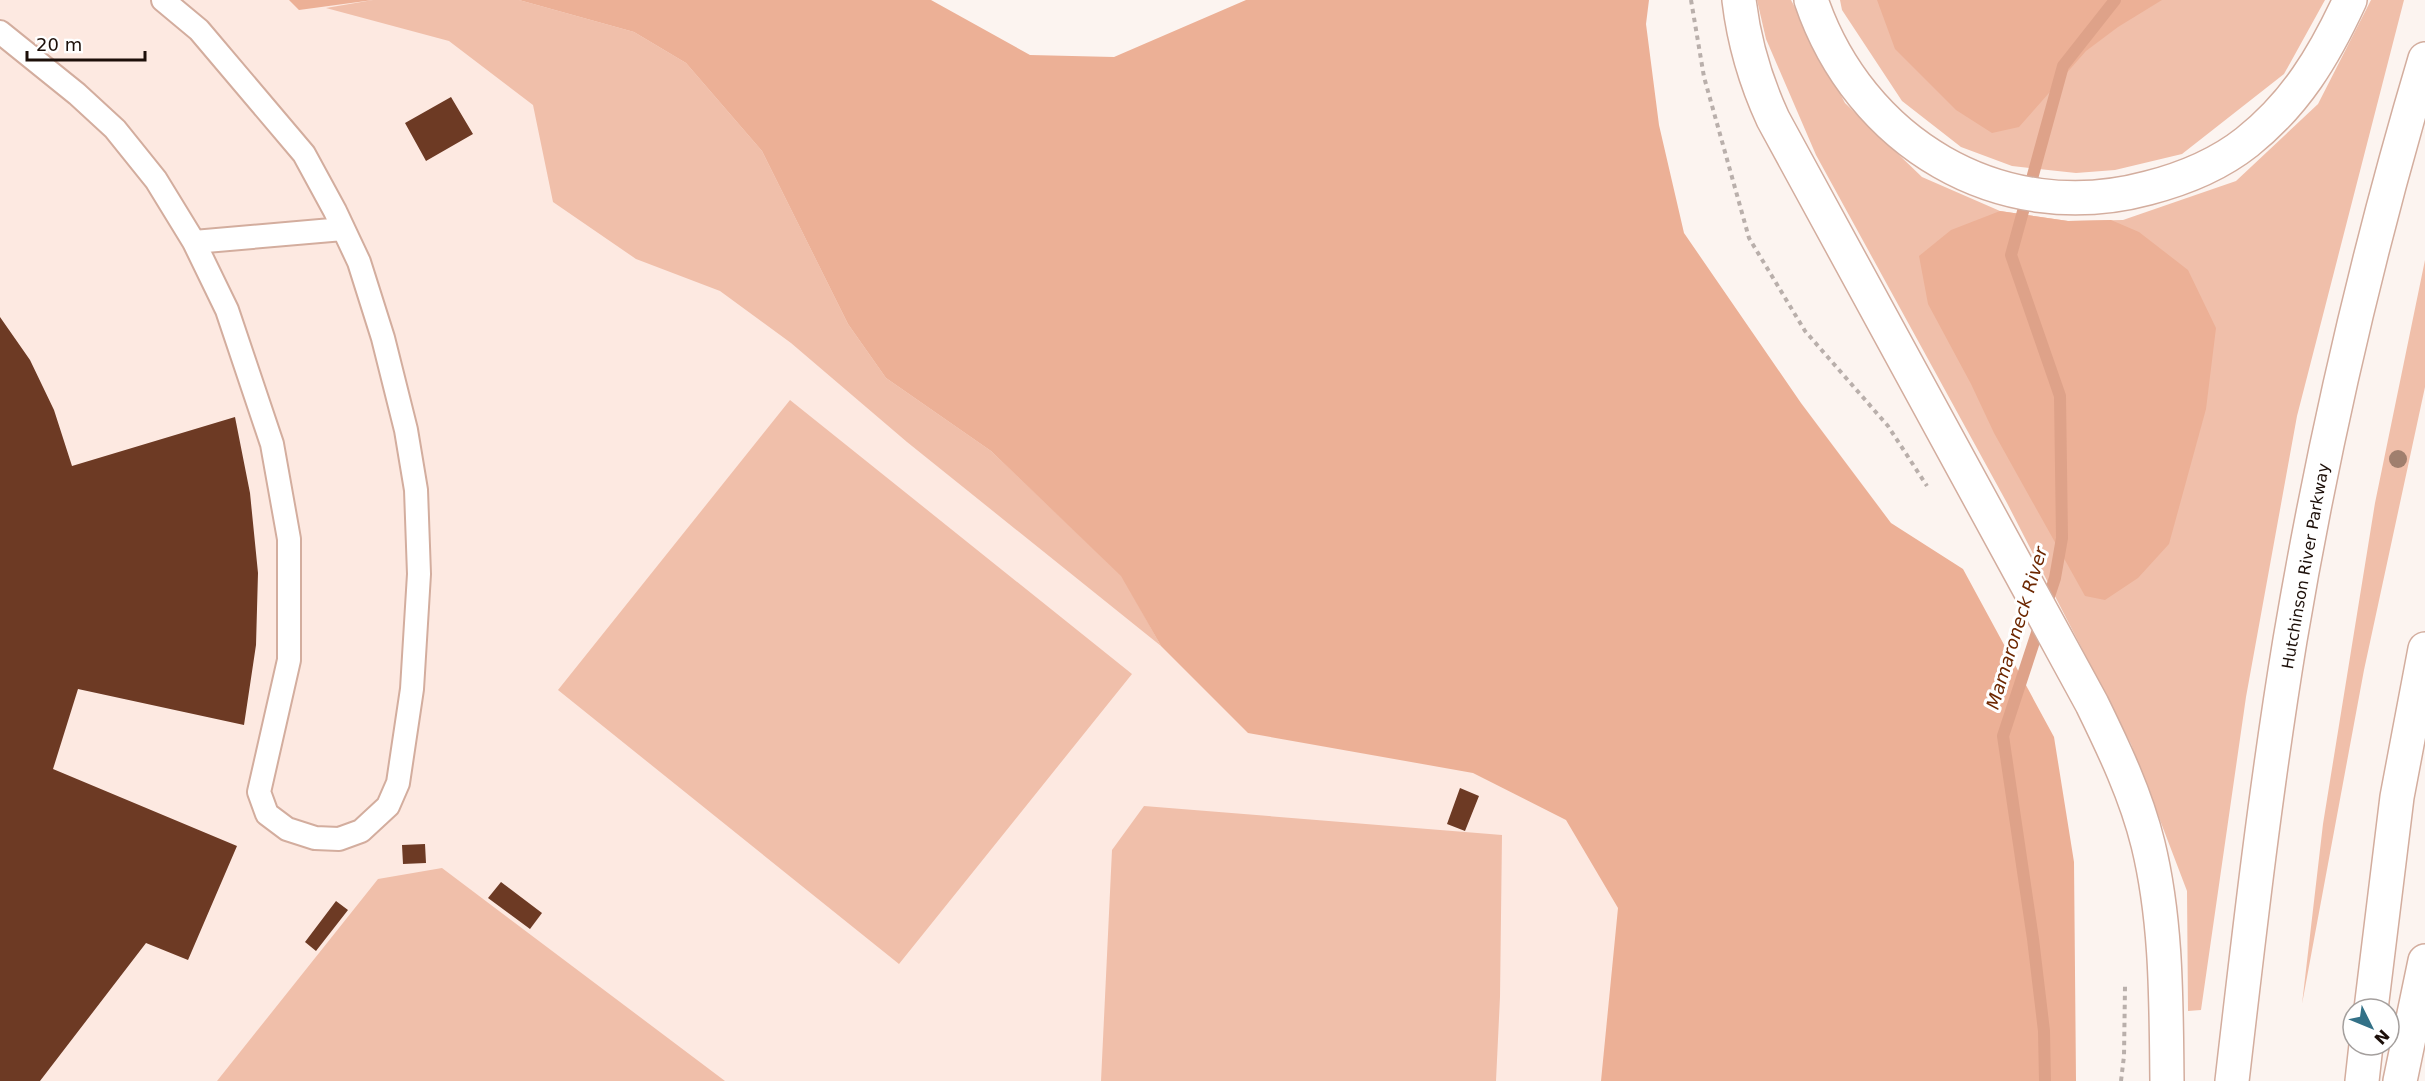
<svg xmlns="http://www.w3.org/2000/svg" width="2425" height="1081" font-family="'DejaVu Sans',sans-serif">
  <rect width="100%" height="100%" fill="#fcf4f0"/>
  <path fill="#fde9e1" d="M 0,0 L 868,0 L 1961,1081 L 0,1081 Z"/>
  <path fill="#f0bfaa" d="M 373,0 L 519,0 L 634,32 L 686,63 L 762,151 L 848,324 L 886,378 L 991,451 L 1122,576 L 1161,646 L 907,442 L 791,343 L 720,291 L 636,259 L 553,202 L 533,105 L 449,41 L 326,8 Z
    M 1757,0 L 1791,0 L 1845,103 L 1922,177 L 2000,211 L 2068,221 L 2123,220 L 2236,181 L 2318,104 L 2371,0 L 2404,0 L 2297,416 L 2246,697 L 2201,1010 L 2188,1011 L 2187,891 L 2131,744 L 2007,503 L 1816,155 L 1766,39 Z
    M 1840,0 L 2325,0 L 2284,74 L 2182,154 L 2115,170 L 2076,173 L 2012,166 L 1961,147 L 1902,101 L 1842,10 Z
    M 2425,260 L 2425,387 L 2364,670 L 2302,1004 L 2323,824 L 2375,503 Z
    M 790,400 L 1132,674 L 899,964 L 558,690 Z
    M 1144,806 L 1502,835 L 1500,997 L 1496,1081 L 1101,1081 L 1112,850 Z
    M 442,868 L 725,1081 L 217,1081 L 378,879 Z"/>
  <path fill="#ecb096" d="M 289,0 L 373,0 L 299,10 Z
    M 519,0 L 931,0 L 1030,55 L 1114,57 L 1246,0 L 1649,0 L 1646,24 L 1659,125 L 1684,233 L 1801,403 L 1891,523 L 1963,569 L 2054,737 L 2074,862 L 2076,1081 L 1601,1081 L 1618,908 L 1566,820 L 1473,773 L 1248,733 L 1161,646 L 1121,576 L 991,451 L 886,378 L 848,324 L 762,151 L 686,63 L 634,32 Z
    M 1877,0 L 2162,0 L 2118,27 L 2086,51 L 2019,127 L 1992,133 L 1956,110 L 1895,49 Z
    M 2000,211 L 2068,221 L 2111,220 L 2139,232 L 2188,270 L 2216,328 L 2206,409 L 2169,544 L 2138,578 L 2105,600 L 2085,596 L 1994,433 L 1971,384 L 1928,304 L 1919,256 L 1951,230 Z"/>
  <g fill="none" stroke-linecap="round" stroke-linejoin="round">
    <path stroke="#dea289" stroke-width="12" d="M 2045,1081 L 2044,1031 L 2033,939 L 2003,736 L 2055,578 L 2062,538 L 2060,396 L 2011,255 L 2063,66 L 2115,0"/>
  </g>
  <path fill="#6d3a24" d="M 451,97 L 473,134 L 426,161 L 405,123 Z
    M 0,317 L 30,360 L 54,410 L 72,466 L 235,417 L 250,493 L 258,573 L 256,645 L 244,725 L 78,689 L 53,769 L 237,846 L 188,960 L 146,943 L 40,1081 L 0,1081 Z
    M 1460,788 L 1479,796 L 1465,831 L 1447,824 Z
    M 425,844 L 426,863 L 403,864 L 402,845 Z
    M 501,882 L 542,913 L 530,929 L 488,898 Z
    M 336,901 L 348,910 L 316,951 L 305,942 Z"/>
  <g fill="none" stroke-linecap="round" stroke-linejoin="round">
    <defs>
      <path id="service" d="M 0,32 L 77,94 L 115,129 L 156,180 L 194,242 L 227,310 L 272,444 L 289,539 L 289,660 L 259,792 L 267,814 L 287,829 L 315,838 L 339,839 L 361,831 L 388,806 L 398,783 L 412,689 L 419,574 L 416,490 L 406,430 L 383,338 L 359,262 L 335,211 L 304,154 L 199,30 L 163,0
        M 194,242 L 343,229"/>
      <path id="motorway" d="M 1739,0 C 1744,42 1755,80 1773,119 L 2092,704 C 2114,749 2136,795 2148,844 C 2167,922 2166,1002 2167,1081
        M 1811,0 C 1859,142 2000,228 2148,188 C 2183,179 2218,165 2247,142 C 2296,103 2324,56 2350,0
        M 2371,1009 L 2397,797 L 2425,649
        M 2232,1081 C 2249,934 2266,786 2290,640 C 2323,444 2368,250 2425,59
        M 2362,1081 L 2366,1045
        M 2400,1081 L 2425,961"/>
    </defs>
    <use href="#service" stroke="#d3ad9e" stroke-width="26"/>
    <use href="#motorway" stroke="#d3ad9e" stroke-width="36"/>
    <path stroke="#b9afab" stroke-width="4" stroke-dasharray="4.5 4.5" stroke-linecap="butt" d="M 1691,0 L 1704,77 L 1749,238 L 1805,331 L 1888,426 L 1927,486
      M 2121,1081 L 2124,1056 L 2125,986"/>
    <use href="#service" stroke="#fff" stroke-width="22"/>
    <use href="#motorway" stroke="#fff" stroke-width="33"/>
  </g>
  <circle fill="#a07f6e" cx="2398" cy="459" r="9"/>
  <g text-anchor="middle" stroke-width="6" stroke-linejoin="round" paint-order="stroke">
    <g font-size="16" fill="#1c0f09" stroke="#fff">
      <text transform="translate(2305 566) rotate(-80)" y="6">Hutchinson River Parkway</text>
    </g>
    <g font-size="18" font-style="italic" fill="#6d2700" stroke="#fff">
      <text transform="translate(2017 628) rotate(-73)" y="6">Mamaroneck River</text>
    </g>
  </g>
  <g transform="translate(2371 1027) rotate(133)"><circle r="28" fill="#ffffff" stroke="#a49f9d" stroke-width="1.5"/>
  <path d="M0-4.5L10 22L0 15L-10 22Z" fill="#337187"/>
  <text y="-9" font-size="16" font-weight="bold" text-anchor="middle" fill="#1c0f09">N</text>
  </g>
  <path d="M27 51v9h118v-9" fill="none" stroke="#1c0f09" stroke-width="3"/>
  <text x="36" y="51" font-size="18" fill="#1c0f09" stroke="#ffffff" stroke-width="4.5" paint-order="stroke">20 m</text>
</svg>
